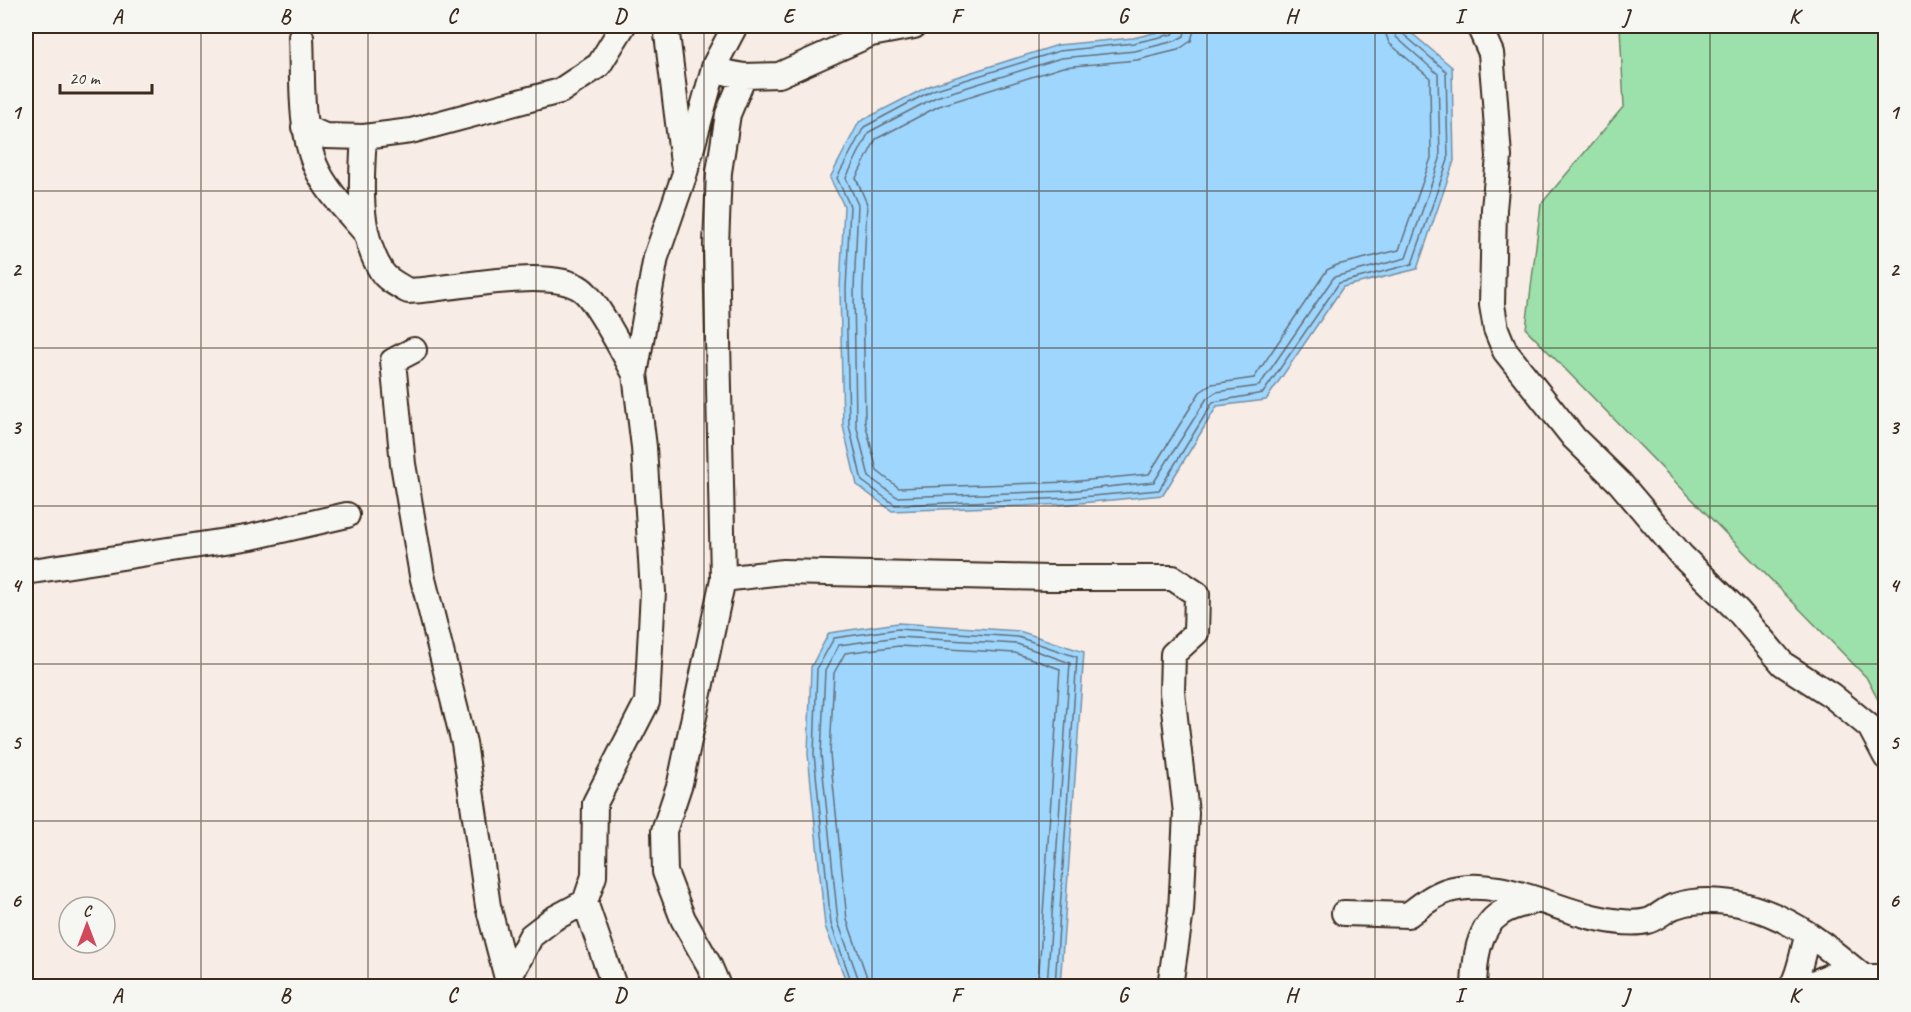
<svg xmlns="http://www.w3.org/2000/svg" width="1911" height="1012" font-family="Caveat,sans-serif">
  <rect width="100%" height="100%" fill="#f7ece6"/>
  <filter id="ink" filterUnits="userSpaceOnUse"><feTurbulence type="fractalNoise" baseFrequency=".0167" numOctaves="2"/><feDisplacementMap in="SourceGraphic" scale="12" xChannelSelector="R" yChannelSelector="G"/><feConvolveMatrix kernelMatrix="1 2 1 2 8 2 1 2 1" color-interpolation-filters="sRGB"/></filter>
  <g filter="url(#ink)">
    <path fill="#9ce0ab" stroke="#6c8564" stroke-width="1.5" d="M 1620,26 L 1885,26 L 1885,713 L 1866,677 L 1526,329 L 1541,204 L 1624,106 Z"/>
    <path fill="#9fd6fe" stroke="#7791a4" stroke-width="1.5" d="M 1184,26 L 1403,26 L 1452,67 L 1454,161 L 1417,269 L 1343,287 L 1266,400 L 1217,406 L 1163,495 L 1070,504 L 892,511 L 857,485 L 843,426 L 840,289 L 844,206 L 830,178 L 859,122 L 931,85 L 1058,45 L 1133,38 Z
      M 898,623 L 1019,631 L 1084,652 L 1060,986 L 848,986 L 825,926 L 808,754 L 811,667 L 829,633 Z"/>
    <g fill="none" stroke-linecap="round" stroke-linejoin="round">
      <path stroke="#636f78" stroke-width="1.5" d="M 1179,26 L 1173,34 L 1134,43 L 1059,51 L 933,90 L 864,127 L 837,178 L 850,206 L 846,289 L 849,425 L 862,481 L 895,505 L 1070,498 L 1159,490 L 1213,402 L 1263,393 L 1339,283 L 1412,264 L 1448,160 L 1446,71 L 1402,33 L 1400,26
        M 1186,26 L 1184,36 L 1175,41 L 1135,51 L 1061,58 L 936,97 L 869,132 L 846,178 L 858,205 L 854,289 L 856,424 L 869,477 L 897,497 L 1069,491 L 1154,482 L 1207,398 L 1216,392 L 1259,386 L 1334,277 L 1406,258 L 1440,159 L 1438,74 L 1396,37 L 1392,26
        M 1195,26 L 1191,41 L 1178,50 L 1137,60 L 1063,67 L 939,106 L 876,139 L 856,178 L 867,204 L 863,289 L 865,422 L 877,471 L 899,488 L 1069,482 L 1149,474 L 1200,392 L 1212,384 L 1254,378 L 1327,270 L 1337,265 L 1399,250 L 1431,158 L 1430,78 L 1389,43 L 1383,26
        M 853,986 L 831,924 L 814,754 L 817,669 L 834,638 L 898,629 L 1018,637 L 1077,657 L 1055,986
        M 861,986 L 838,922 L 821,754 L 825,671 L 839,645 L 898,637 L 1017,644 L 1070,663 L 1047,986
        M 870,986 L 847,920 L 830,754 L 834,673 L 845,653 L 899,646 L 1015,653 L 1060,669 L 1038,986"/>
      <defs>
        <path id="minor" d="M 623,26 L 599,65 L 560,91 L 411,131 L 364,137 C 361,180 357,233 382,272 C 387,280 400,286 408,291 C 449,290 548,266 581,289 C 596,299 625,356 635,374
          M 666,26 L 683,163
          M 1479,26 L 1491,53 L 1495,101 L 1499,157 L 1494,209 L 1492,305 L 1496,329 L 1505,351 L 1574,438 L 1620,483 L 1681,555 L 1738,611 L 1783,664 L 1831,695 L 1870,727 L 1886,757
          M 301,37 C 303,79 299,125 315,165 C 326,191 348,212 365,232
          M 728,73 L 744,76 L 779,75 L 871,34 L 914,26
          M 304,127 L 325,136 L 364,137
          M 414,350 L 393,361 L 403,464 L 422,575 L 464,743 L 488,906 L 508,982
          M 26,572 L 251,537 L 347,515
          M 723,579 L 783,572 L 1049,578 L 1173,578 L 1197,594 L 1196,633 L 1173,654 L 1172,692 L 1186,813 L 1181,911 L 1170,986
          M 1344,913 L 1408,915 C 1420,906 1432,896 1446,891 C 1495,875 1550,908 1597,918 C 1611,921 1632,925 1647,921 C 1657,919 1665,909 1675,906 C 1696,899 1725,900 1747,906 C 1794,919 1825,945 1862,976
          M 505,986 L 531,936 L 553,919 L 585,902
          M 614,986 L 585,902 L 594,876 L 595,803 L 647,702 L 653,592 L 644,447 L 635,374 L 656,257 L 684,176 L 715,64 L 735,26
          M 718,986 L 709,965 L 683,919 L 665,872 L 664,831 L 680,783 L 723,579 L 716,245 L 719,172 L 728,114 L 744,76
          M 1474,986 C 1475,961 1477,928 1501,913 C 1511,906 1526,904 1537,900
          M 1792,986 C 1801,970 1802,952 1808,934
          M 1806,986 L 1832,975 L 1880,977 L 1886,980"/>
      </defs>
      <use href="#minor" stroke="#3b2a1e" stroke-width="28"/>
      <use href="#minor" stroke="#f6f6f2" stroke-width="24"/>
    </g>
  </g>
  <path fill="none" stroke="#3b2a1e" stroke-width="1.5" stroke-opacity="0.55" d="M 201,26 L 201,986M 368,26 L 368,986M 536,26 L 536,986M 704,26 L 704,986M 872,26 L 872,986M 1039,26 L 1039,986M 1207,26 L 1207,986M 1375,26 L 1375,986M 1543,26 L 1543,986M 1710,26 L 1710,986M 26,191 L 1886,191M 26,348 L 1886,348M 26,506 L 1886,506M 26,664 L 1886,664M 26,821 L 1886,821"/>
  <rect width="1911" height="1012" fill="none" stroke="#f6f6f2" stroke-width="66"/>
  <g transform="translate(87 925)"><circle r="28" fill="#f6f6f2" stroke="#aba49d" stroke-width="1.5"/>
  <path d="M0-4.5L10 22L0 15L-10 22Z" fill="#d1495b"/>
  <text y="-9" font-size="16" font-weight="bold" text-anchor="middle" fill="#3b2a1e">С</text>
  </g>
  <path d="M60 84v9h92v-9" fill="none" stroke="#3b2a1e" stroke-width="3"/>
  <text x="69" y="84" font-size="18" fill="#3b2a1e" stroke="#f6f6f2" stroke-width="4.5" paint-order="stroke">20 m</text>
  <rect x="33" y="33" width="1845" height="946" fill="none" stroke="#3b2a1e" stroke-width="2"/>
  <g font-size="20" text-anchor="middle" font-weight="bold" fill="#3b2a1e">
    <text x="117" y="23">A</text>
    <text x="285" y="23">B</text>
    <text x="452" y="23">C</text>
    <text x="620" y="23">D</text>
    <text x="788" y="23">E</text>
    <text x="956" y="23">F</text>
    <text x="1123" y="23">G</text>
    <text x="1291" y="23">H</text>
    <text x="1459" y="23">I</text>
    <text x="1626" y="23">J</text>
    <text x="1794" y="23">K</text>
    <text x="16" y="119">1</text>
    <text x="1894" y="119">1</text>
    <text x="16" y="276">2</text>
    <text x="1894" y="276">2</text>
    <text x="16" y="434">3</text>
    <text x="1894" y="434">3</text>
    <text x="16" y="592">4</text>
    <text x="1894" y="592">4</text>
    <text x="16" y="749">5</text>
    <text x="1894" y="749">5</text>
    <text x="16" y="907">6</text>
    <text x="1894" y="907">6</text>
    <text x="117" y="1002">A</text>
    <text x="285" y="1002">B</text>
    <text x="452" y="1002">C</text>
    <text x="620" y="1002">D</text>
    <text x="788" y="1002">E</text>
    <text x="956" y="1002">F</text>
    <text x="1123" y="1002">G</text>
    <text x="1291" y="1002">H</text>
    <text x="1459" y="1002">I</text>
    <text x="1626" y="1002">J</text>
    <text x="1794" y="1002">K</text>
  </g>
</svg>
